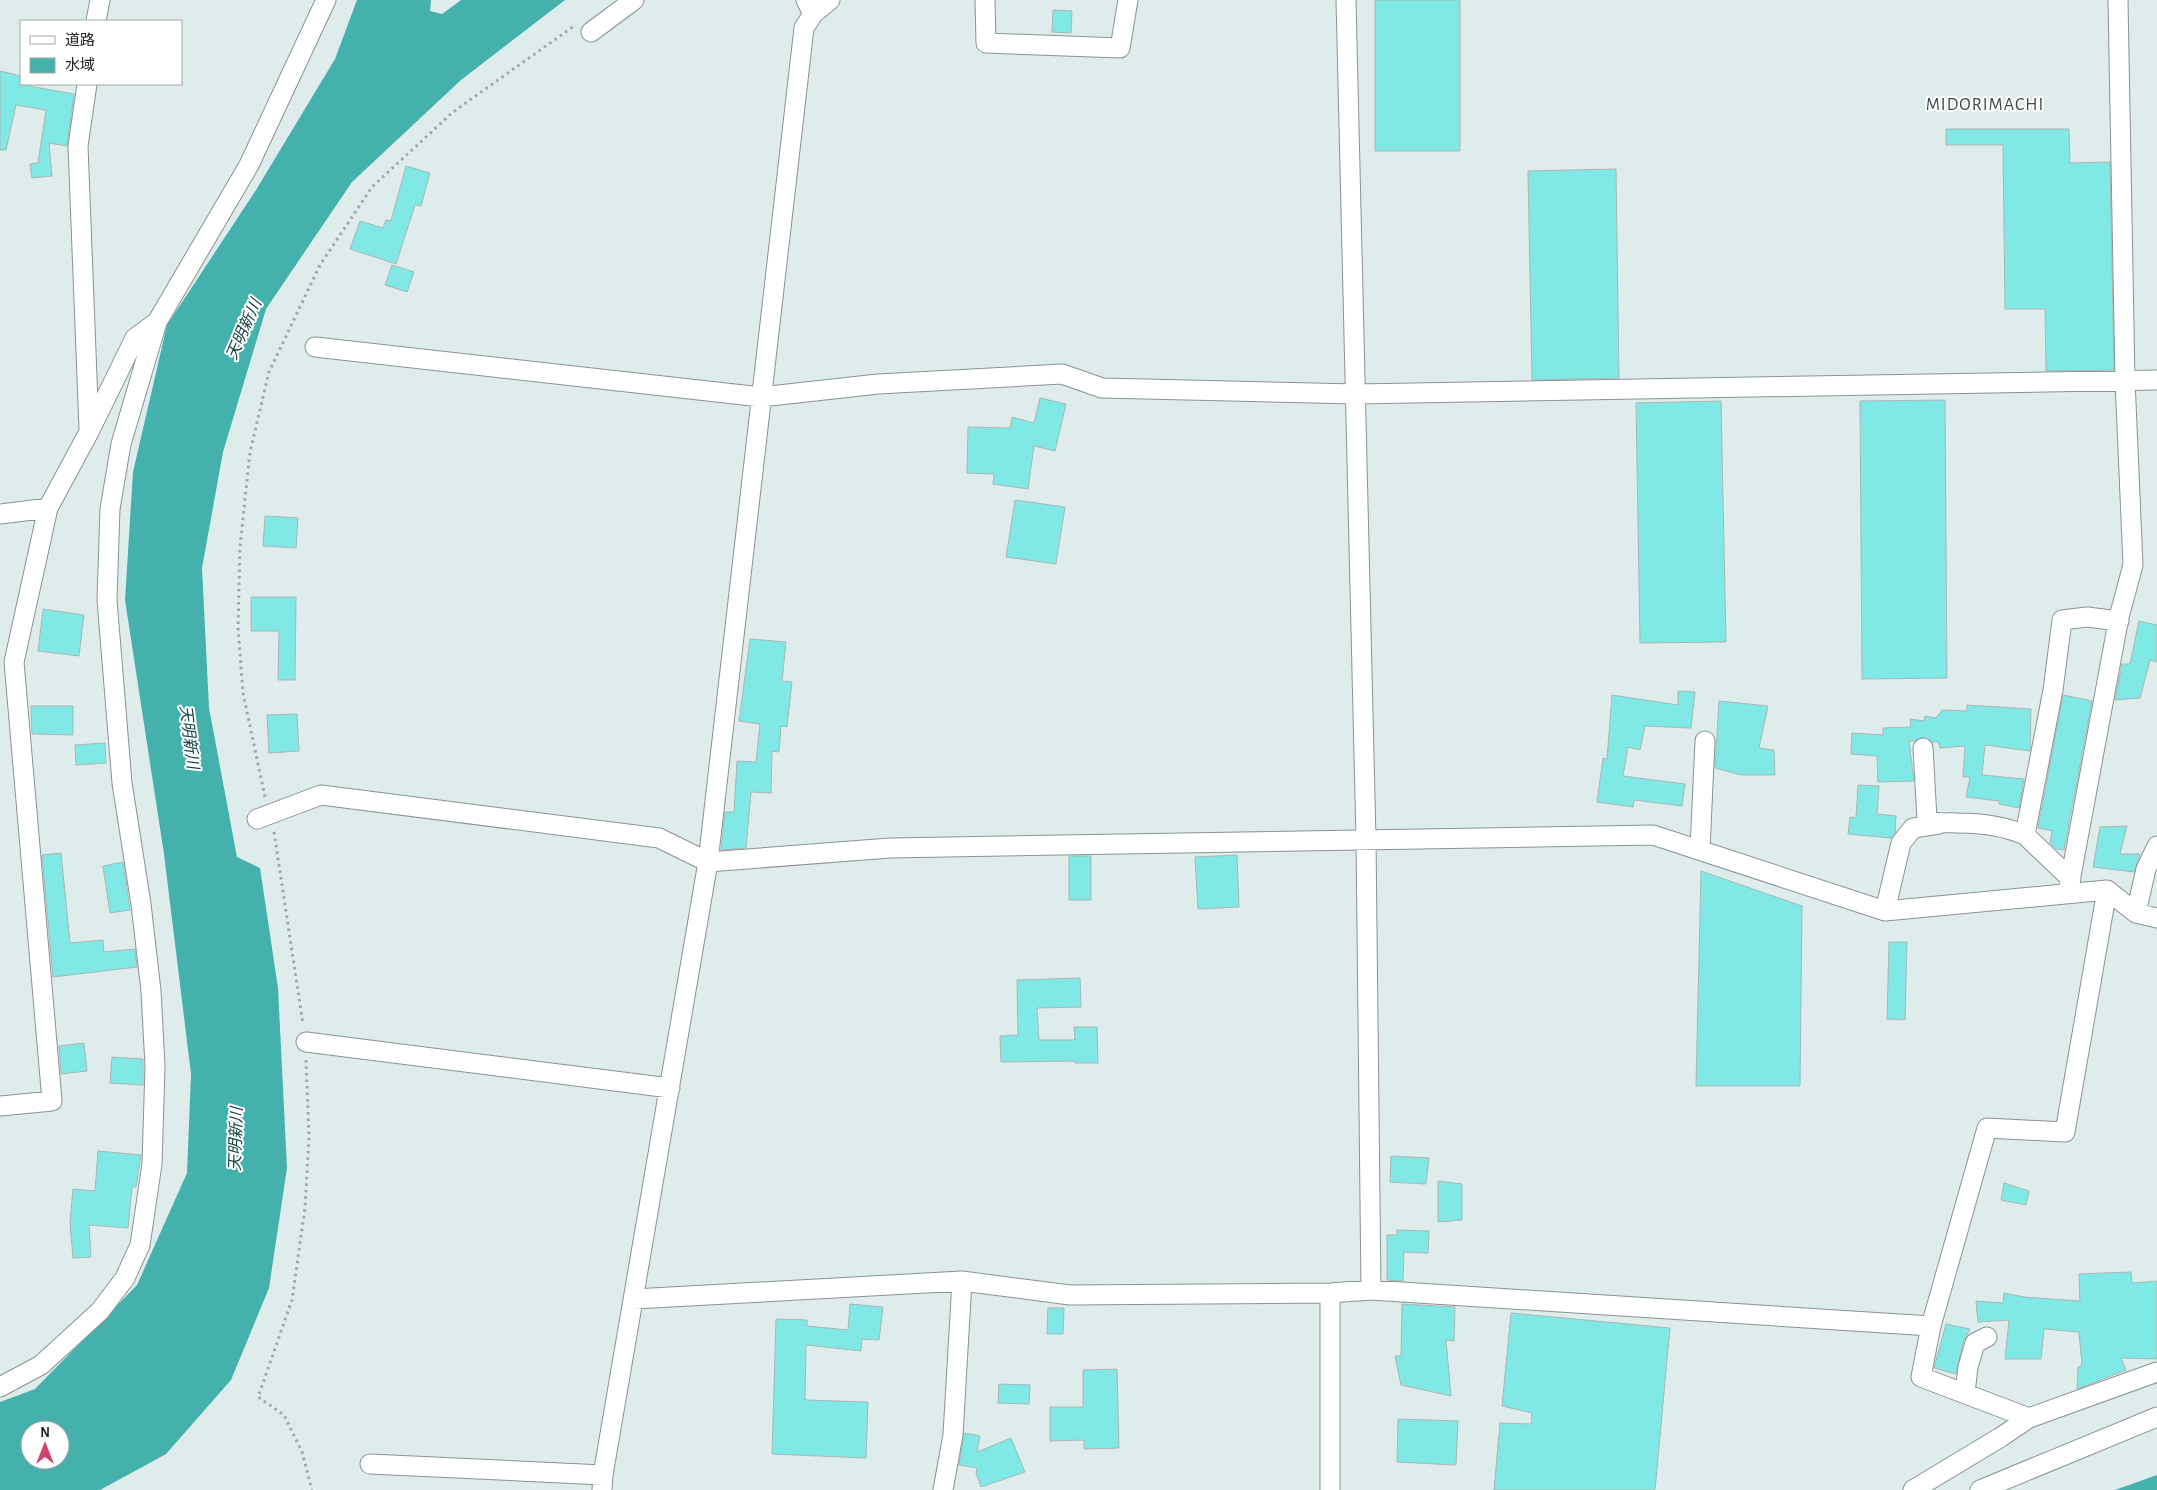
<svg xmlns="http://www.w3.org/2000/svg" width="2157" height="1490" font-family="'Alegreya Sans','Noto Sans JP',sans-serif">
  <rect width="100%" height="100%" fill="#deeceb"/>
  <path fill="#45b1ad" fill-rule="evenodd" d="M 357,0 L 431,0 L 430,11 L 442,14 L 461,0 L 565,0 L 461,80 L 352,182 L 266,309 L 223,452 L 202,568 L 209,708 L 237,857 L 260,868 L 278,988 L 287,1168 L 269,1288 L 231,1380 L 166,1454 L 100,1490 L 0,1490 L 0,1402 L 35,1389 L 137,1285 L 187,1173 L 191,1074 L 164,854 L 125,600 L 133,472 L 167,325 L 256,190 L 335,59 ZM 30,1430 L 60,1430 L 60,1460 L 30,1460 Z
    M 2157,1475 L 2157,1490 L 2115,1490 Z"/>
  <path fill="#81e9e5" stroke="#a9b7b6" d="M 1375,0 L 1460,0 L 1460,151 L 1375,151 Z
    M 1053,10 L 1072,11 L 1071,33 L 1052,32 Z
    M 0,71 L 21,76 L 21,84 L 29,84 L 29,86 L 74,94 L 67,146 L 49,143 L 52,176 L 32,178 L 30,164 L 38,163 L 46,110 L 16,105 L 6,150 L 0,150 Z
    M 1946,129 L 2069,129 L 2070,163 L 2110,162 L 2114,370 L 2046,371 L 2045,309 L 2005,309 L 2003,145 L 1946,145 Z
    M 406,166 L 430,173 L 421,206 L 415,205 L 396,264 L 350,249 L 360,221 L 383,228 L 386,220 L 391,221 Z
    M 1616,169 L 1619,378 L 1532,380 L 1528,171 Z
    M 392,265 L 414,272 L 407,292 L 385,285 Z
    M 1040,398 L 1066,404 L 1055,451 L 1034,446 L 1028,489 L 993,484 L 994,474 L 967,473 L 968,427 L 1010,428 L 1012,417 L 1034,423 Z
    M 1945,400 L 1947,678 L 1862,679 L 1860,401 Z
    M 1721,401 L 1726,642 L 1640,643 L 1636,403 Z
    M 1015,500 L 1065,507 L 1056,564 L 1006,557 Z
    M 265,516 L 298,518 L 296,548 L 263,546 Z
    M 251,597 L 296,597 L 295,680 L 278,680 L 279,631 L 251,631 Z
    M 43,609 L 84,615 L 79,656 L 38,651 Z
    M 2139,621 L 2157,625 L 2157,662 L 2150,660 L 2140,698 L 2115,700 L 2122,664 L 2130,664 Z
    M 750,639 L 786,642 L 782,681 L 792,682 L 787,727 L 781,726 L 779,752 L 772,751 L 771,793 L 751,792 L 746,848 L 721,850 L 725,812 L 734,812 L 737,761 L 756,762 L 760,724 L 739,721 Z
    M 1678,691 L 1695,692 L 1691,728 L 1645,726 L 1640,750 L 1628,747 L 1623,776 L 1685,784 L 1682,806 L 1634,800 L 1633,807 L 1597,802 L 1603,758 L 1607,759 L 1612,695 L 1678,705 Z
    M 2063,695 L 2092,701 L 2064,850 L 2056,849 L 2050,843 L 2052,831 L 2038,828 Z
    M 1719,701 L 1768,706 L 1759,748 L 1774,750 L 1775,775 L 1741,775 L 1715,768 Z
    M 1967,705 L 2031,709 L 2030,751 L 1985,745 L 1982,775 L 2024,779 L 2019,808 L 1999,804 L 1999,801 L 1966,797 L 1970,777 L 1963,777 L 1965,746 L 1940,748 L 1938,742 L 1932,742 L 1923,737 L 1915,741 L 1909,741 L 1914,781 L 1878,782 L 1877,756 L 1851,754 L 1852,733 L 1883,735 L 1883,728 L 1911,727 L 1910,719 L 1924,721 L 1925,716 L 1936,718 L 1942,710 L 1967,711 Z
    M 31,706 L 73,706 L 73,735 L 32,734 Z
    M 297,714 L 299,751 L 269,753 L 267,715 Z
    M 105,743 L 106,763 L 76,765 L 75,745 Z
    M 1858,785 L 1879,786 L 1877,814 L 1896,816 L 1895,833 L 1891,838 L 1848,834 L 1850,817 L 1856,818 Z
    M 2127,826 L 2120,854 L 2140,854 L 2134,872 L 2093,867 L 2100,827 Z
    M 61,853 L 70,943 L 103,940 L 104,952 L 135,949 L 137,967 L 53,977 L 42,855 Z
    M 1237,855 L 1239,907 L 1198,909 L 1195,857 Z
    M 1069,856 L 1091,856 L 1091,900 L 1069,900 Z
    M 123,862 L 130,910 L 110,913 L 103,866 Z
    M 1701,871 L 1802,906 L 1800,1086 L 1696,1086 Z
    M 1889,942 L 1907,942 L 1905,1020 L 1887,1019 Z
    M 1080,978 L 1081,1007 L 1037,1008 L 1039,1040 L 1075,1040 L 1074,1027 L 1097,1027 L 1098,1063 L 1075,1063 L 1075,1061 L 1001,1062 L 1000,1036 L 1018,1035 L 1017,980 Z
    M 84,1043 L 87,1071 L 61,1074 L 59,1046 Z
    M 112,1057 L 143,1059 L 143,1085 L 110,1083 Z
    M 98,1151 L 141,1155 L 136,1187 L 132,1187 L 128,1228 L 89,1225 L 91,1257 L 73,1258 L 70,1223 L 73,1189 L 95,1191 Z
    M 1391,1156 L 1429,1158 L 1426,1184 L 1390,1182 Z
    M 1438,1181 L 1462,1184 L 1462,1220 L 1438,1222 Z
    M 2004,1183 L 2029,1191 L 2026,1205 L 2001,1200 Z
    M 1397,1230 L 1429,1231 L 1428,1253 L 1404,1252 L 1403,1281 L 1387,1280 L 1387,1235 L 1397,1235 Z
    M 2131,1272 L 2132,1283 L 2157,1281 L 2157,1359 L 2121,1358 L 2126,1370 L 2077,1389 L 2078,1367 L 2082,1365 L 2079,1332 L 2044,1329 L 2041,1359 L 2005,1359 L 2009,1320 L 1978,1322 L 1976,1301 L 2003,1303 L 2004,1293 L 2024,1297 L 2080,1301 L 2079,1274 Z
    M 850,1304 L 883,1307 L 879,1340 L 862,1339 L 861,1351 L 806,1345 L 805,1400 L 868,1402 L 866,1458 L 772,1454 L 776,1319 L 807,1320 L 807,1326 L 848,1330 Z
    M 1402,1304 L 1455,1307 L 1454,1341 L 1446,1340 L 1451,1396 L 1401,1385 L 1395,1356 L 1401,1356 Z
    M 1048,1308 L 1064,1308 L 1063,1334 L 1047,1334 Z
    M 1511,1313 L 1670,1328 L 1655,1490 L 1494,1490 L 1500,1423 L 1531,1424 L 1532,1413 L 1502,1406 Z
    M 1946,1324 L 1970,1329 L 1964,1340 L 1956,1374 L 1934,1368 Z
    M 1117,1369 L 1119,1448 L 1084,1449 L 1084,1440 L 1050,1441 L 1050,1407 L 1083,1407 L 1083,1370 Z
    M 999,1384 L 1030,1385 L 1029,1404 L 998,1403 Z
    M 1398,1419 L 1458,1421 L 1456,1465 L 1397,1462 Z
    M 964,1433 L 980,1436 L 977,1452 L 1011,1438 L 1025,1472 L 981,1487 L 976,1473 L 977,1468 L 959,1465 Z"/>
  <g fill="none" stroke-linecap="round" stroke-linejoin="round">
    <defs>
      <path id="minor" d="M 985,0 L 986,43 L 1120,48 L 1128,0
        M 1346,0 L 1366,839 L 1371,1290
        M 813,14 L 830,0
        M 96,21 L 100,0
        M 591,32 L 634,0
        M 87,84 L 78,146 L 89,429
        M 315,347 L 761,397 L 878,384 L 1062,374 L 1102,388 L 1356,394 L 2157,380
        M 0,514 L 48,508
        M 1923,748 L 1927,819 C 1941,825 1945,822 1958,823 C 1981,823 2004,826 2025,835
        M 257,819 L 321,795 L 659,838 L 708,862 L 890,848 L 1653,835 L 1885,911 L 2107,890 L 2136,913 L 2157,918
        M 1700,850 L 1705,741
        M 2071,879 L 2025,835 L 2053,690 L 2062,620 L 2087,617 L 2119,621
        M 2068,892 L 2119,617 L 2133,565 L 2125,380 L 2118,0
        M 1885,911 L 1901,843 L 1913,828 L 1939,824
        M 2136,913 L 2146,869 L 2157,846
        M 306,1042 L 670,1088
        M 0,1106 L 52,1101 L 14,662 L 48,508 L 89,432 L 135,338 L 157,322
        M 1330,1293 L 1330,1490
        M 634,1299 L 962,1281 L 1070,1295 L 1330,1293 L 1371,1290 L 1931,1326
        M 0,1387 L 41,1365 L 100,1311 L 125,1278 L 140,1245 L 152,1164 L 155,1066 L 151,991 L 141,904 L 122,783 L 107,600 L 110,509 L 121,444 L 157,322 L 249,165 L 326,0
        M 1965,1393 L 1968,1367 L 1975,1343 L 1987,1337
        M 2029,1418 L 1921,1377 L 1931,1326 L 1987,1128 L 2065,1132 L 2107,890
        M 370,1464 L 603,1475
        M 602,1490 L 603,1475 L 708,862 L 804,28 L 813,14 L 806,0
        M 943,1490 L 953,1435 L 962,1281
        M 1913,1490 L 2001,1437 L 2029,1418 L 2157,1372
        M 1980,1490 L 2157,1417"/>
    </defs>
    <use href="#minor" stroke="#889494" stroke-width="21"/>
    <path stroke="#9da8a7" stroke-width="3" stroke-dasharray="2.5 4" stroke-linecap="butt" d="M 265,797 L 243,693 L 238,627 L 240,547 L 250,452 L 269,372 L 320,265 L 372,187 L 453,112 L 574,26
      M 274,832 L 303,1024
      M 306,1060 L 309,1137 L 305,1208 L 292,1300 L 258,1397 L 284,1415 L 302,1452 L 312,1490"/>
    <use href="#minor" stroke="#fff" stroke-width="19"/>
  </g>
  <g text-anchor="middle" stroke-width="4" stroke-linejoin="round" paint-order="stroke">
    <g font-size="16" font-style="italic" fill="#154543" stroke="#fff">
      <text transform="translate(243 329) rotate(-66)" y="6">天明新川</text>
      <text transform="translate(190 737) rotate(83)" y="6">天明新川</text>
      <text transform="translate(235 1139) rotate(-88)" y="6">天明新川</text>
    </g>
    <g font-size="18" letter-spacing="1" fill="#3f4a4a" stroke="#fff">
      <text x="1985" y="110">MIDORIMACHI</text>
    </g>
  </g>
  <rect x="20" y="20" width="162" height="65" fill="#ffffff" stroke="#a5a7a7"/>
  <rect x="30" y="36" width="25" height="8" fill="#ffffff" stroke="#a5a7a7"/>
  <text x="65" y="45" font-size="15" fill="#1e2323">道路</text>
  <rect x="30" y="58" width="25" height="15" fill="#45b1ad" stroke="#a5a7a7"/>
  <text x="65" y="70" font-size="15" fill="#1e2323">水域</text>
  <g transform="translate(45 1445)"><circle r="24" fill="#ffffff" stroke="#a5a7a7"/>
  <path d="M0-4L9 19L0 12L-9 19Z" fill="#d0426c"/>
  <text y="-8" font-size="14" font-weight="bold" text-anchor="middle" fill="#1e2323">N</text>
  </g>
</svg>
